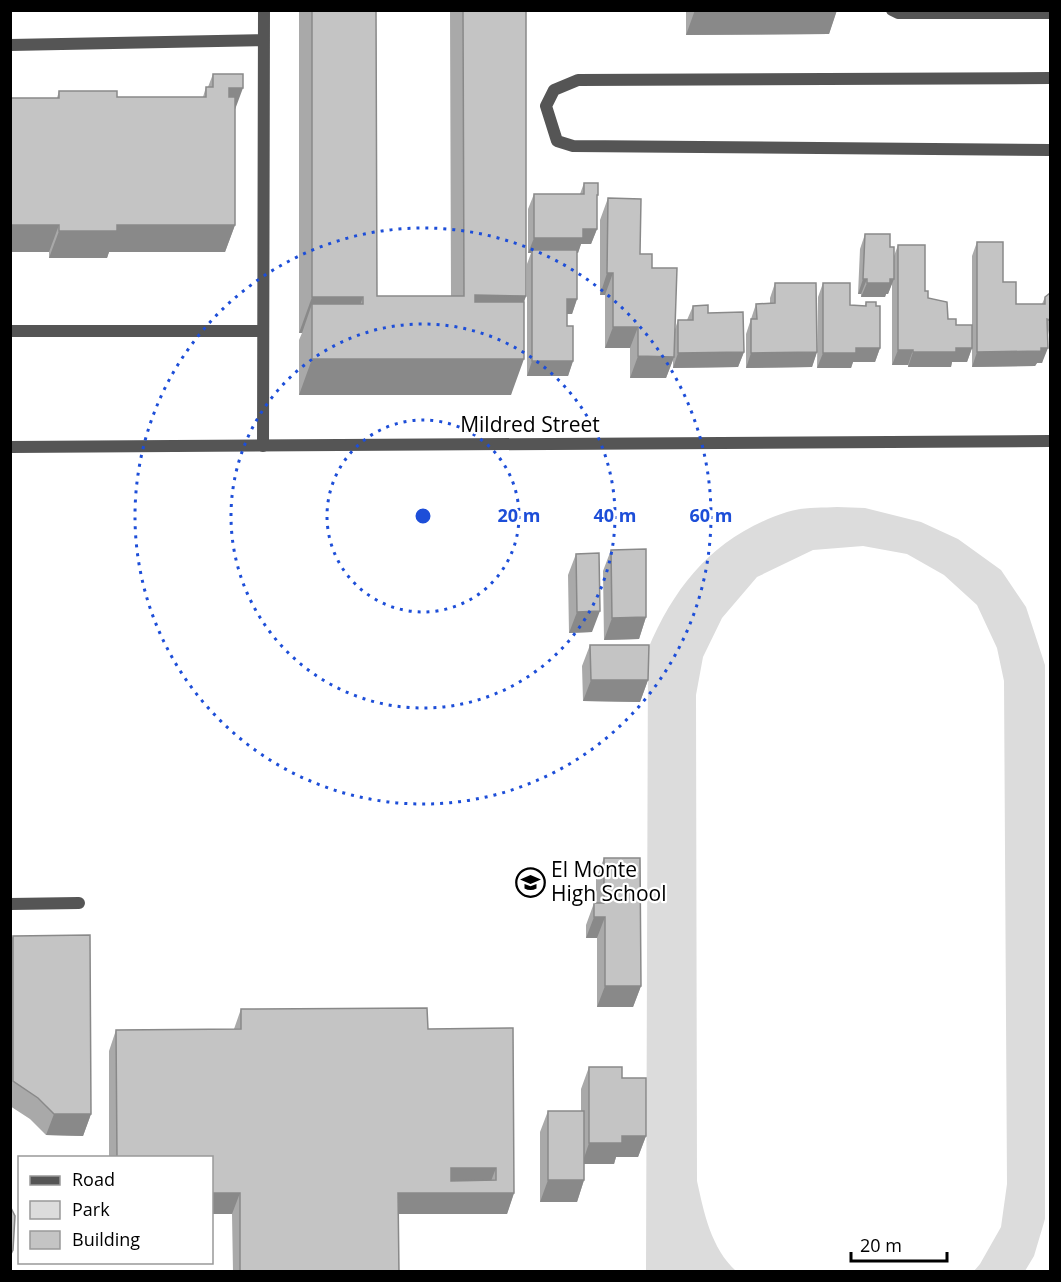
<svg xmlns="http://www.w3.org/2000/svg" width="1061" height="1282" font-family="'Open Sans',sans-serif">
  <rect width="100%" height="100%" fill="#fff"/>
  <path fill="#dcdcdc" d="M 837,507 L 865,508 L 921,522 L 958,539 L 1001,570 L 1026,607 L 1045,665 L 1045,1219 L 1034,1256 L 1025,1271 L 974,1271 L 980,1264 L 1001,1227 L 1007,1184 L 1004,681 L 997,648 L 977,605 L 944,575 L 907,554 L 863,546 L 813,550 L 757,577 L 722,618 L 703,657 L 696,695 L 697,1181 C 704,1213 711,1248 736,1271 L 646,1272 L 648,649 C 676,583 716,535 787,512 C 802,507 821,508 837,507 Z"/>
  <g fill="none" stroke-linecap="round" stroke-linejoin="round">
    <path stroke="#555" stroke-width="12" d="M 892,10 L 898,13 L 1050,13
      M 10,45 L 264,40
      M 1050,78 L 578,80 L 554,90 L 546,106 L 557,141 L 573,146 L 1050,150
      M 10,331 L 263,331
      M 263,446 L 264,10
      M 10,904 L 79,903"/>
    <path stroke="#555" stroke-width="12" d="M 10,447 L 1050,441"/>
  </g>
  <path fill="#a9a9a9" d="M 299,10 L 376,10 L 377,296 L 451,296 L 450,10 L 526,10 L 526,296 L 524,302 L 511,395 L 299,395 L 299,340 L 302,333 L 299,333 Z
    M 686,10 L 837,10 L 829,34 L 686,35 Z
    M 213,74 L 235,110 L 235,225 L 225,252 L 109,252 L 107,258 L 49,258 L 49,252 L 10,252 L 10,98 L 57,98 L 59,91 L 117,97 L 203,97 L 206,87 L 208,87 Z
    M 584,183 L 597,200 L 597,229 L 591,244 L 581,244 L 578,253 L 577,253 L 577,299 L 572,314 L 567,314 L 567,326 L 573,361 L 568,376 L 527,376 L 527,264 L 531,253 L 528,253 L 528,209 L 534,194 L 580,194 Z
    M 608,198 L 640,254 L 652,268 L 675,329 L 678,320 L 687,320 L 693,306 L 708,313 L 744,352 L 738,367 L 673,368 L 673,360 L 666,378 L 630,378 L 630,348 L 605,348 L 605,295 L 600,295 L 600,220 Z
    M 865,234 L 890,247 L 894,256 L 898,245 L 925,291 L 928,298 L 948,319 L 956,325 L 972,325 L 972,256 L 977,242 L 1003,282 L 1016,304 L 1042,304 L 1045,297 L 1050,293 L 1050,331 L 1049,330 L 1048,335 L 1042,363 L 1037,363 L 1035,366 L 972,367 L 972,348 L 967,362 L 952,362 L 951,367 L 908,367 L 908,365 L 892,365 L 892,283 L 888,294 L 886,294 L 885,297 L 861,297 L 861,294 L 858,294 L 860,249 Z
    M 775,283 L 817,352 L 812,367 L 746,368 L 746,334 L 756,304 L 770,304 L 770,298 Z
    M 823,283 L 850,305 L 865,306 L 866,302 L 880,348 L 875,362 L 853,362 L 851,368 L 817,368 L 818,297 Z
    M 611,550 L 646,617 L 639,639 L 604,640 L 603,571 Z
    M 576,554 L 592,632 L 569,633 L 568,575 Z
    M 590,645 L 648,680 L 640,702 L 583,701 L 582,666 Z
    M 604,858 L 641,986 L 633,1007 L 597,1007 L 597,938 L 586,938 L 586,925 L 594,903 L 596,903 L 596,879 Z
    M 13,936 L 91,1114 L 83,1136 L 46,1135 L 30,1119 L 10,1106 L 10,942 Z
    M 241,1009 L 428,1029 L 514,1193 L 507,1214 L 398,1214 L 399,1272 L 233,1272 L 232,1214 L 212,1214 L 212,1158 L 109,1158 L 109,1051 L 116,1030 L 234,1029 Z
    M 589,1067 L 622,1078 L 646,1136 L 638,1157 L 616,1157 L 614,1164 L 584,1164 L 584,1180 L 577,1202 L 540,1202 L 540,1132 L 548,1111 L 581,1111 L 581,1089 Z"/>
  <path fill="#898989" d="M 695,10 L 837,10 L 829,34 L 686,35 Z
    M 229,88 L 243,88 L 233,115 L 219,115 Z
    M 10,225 L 59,225 L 49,252 L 10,252 Z
    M 117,225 L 235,225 L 225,252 L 109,252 L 107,258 L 49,258 L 59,231 Z
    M 583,229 L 597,229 L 591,244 L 581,244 L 578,253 L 532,253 L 532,250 L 531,253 L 528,253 L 534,238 Z
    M 607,273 L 613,273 L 605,295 L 600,295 Z
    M 863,279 L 867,279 L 861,294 L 858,294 Z
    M 894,279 L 888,294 L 886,294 L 885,297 L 861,297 L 867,283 Z
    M 475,295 L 526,296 L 513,332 L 461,332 Z
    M 312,297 L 363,297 L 350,333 L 312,304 L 302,333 L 299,333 Z
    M 567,299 L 577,299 L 572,314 L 562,314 Z
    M 613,327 L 638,327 L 630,348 L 605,348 Z
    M 856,348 L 880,348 L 875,362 L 853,362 L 851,368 L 817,368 L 823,353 Z
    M 956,348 L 972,348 L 967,362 L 952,362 L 951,367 L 908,367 L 913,352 Z
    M 1041,348 L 1048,348 L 1042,363 L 1037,363 L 1035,366 L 972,367 L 977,352 Z
    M 898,350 L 913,350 L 908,365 L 892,365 Z
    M 744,352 L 738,367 L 673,368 L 678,353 Z
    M 817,352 L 812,367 L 746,368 L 751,353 Z
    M 638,356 L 674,357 L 666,378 L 630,378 Z
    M 312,359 L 524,359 L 511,395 L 299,395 Z
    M 532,361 L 573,361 L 568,376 L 527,376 Z
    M 600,611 L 592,632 L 569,633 L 577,612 Z
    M 646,617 L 639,639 L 604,640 L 612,618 Z
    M 591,680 L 648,680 L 640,702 L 583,701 Z
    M 594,917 L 605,917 L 597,938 L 586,938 Z
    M 605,986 L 641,986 L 633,1007 L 597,1007 Z
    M 54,1114 L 91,1114 L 83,1136 L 46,1135 Z
    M 622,1136 L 646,1136 L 638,1157 L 616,1157 L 614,1164 L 582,1164 L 589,1143 Z
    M 451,1168 L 496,1168 L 488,1189 L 443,1189 Z
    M 548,1180 L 584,1180 L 577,1202 L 540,1202 Z
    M 212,1193 L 240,1193 L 232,1214 L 212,1214 Z
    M 398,1193 L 514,1193 L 507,1214 L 390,1214 Z"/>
  <path fill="#c4c4c4" stroke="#898989" stroke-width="1.5" fill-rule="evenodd" d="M 312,10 L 376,10 L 377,296 L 464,296 L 463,10 L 526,10 L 526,296 L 475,295 L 475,302 L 524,302 L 524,359 L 312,359 L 312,304 L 363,304 L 363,297 L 312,297 Z
    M 213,74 L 243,74 L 243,88 L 229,88 L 229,97 L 235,97 L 235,225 L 117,225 L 117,231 L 59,231 L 59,225 L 10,225 L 10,98 L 59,98 L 59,91 L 117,91 L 117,97 L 206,97 L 206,87 L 213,87 Z
    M 584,183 L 598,183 L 598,195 L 597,195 L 597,229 L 583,229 L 583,238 L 534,238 L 534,194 L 584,194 Z
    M 608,198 L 641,199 L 640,254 L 652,254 L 652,268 L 677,268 L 674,357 L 638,356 L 638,327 L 613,327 L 613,273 L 607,273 Z
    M 865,234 L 890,234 L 890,247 L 894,247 L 894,279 L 890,279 L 890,283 L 867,283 L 867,279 L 863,279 Z
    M 977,242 L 1003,242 L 1003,282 L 1016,282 L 1016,304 L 1045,304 L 1045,297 L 1050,293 L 1050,320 L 1047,319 L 1048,348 L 1041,348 L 1041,351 L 977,352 Z
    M 898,245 L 925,245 L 925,291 L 928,291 L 928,298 L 947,302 L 948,319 L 956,319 L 956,325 L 972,325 L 972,348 L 956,348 L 956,352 L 913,352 L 913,350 L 898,350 Z
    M 532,250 L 577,250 L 577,299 L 567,299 L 567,326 L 573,326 L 573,361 L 532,361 Z
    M 775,283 L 816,283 L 817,352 L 751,353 L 751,319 L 757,319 L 756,304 L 775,303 Z
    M 823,283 L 850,283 L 850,305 L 866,306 L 866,302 L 876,302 L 876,306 L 880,306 L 880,348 L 856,348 L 856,353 L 823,353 Z
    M 708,305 L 708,313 L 743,312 L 744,352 L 678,353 L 678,320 L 693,320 L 693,306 Z
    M 646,549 L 646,617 L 612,618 L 611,550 Z
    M 599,553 L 600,611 L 577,612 L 576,554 Z
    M 590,645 L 649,645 L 648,680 L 591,680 Z
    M 604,858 L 640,858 L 641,986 L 605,986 L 605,917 L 594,917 L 594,903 L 604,903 Z
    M 90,935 L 91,1114 L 54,1114 L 38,1098 L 13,1081 L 13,936 Z
    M 427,1008 L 428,1029 L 513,1028 L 514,1193 L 398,1193 L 399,1272 L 240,1272 L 240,1193 L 212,1193 L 212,1158 L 117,1158 L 116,1030 L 241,1029 L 241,1009 ZM 451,1168 L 496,1168 L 496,1180 L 451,1181 Z
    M 589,1067 L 622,1067 L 622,1078 L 646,1078 L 646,1136 L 622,1136 L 622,1143 L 589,1143 Z
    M 548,1111 L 584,1111 L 584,1180 L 548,1180 Z
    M 10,1206 L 15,1216 L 13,1250 L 10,1256 Z"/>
  <g fill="none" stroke="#1d4ed8" stroke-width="3" stroke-dasharray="3 6">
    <circle cx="423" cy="516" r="96"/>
    <circle cx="423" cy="516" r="192"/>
    <circle cx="423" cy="516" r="288"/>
  </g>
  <defs>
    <symbol id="school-ring" viewBox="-11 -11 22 22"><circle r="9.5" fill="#fff" stroke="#000" stroke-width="1.5"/><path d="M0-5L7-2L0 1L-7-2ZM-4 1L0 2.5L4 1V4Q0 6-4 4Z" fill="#000"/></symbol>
  </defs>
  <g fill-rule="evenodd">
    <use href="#school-ring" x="514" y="866" width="33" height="33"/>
  </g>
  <g text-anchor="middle" stroke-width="4.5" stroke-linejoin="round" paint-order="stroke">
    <g font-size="21" fill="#000" stroke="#fff">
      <text x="530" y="432">Mildred Street</text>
    </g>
    <g font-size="21" fill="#000" stroke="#fff" text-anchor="start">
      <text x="551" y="877">El Monte<tspan x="551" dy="24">High School</tspan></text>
    </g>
  </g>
  <circle cx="423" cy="516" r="9" fill="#1d4ed8" stroke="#fff" stroke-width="3"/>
  <g font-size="18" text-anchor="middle" font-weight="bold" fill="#1d4ed8" stroke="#fff" stroke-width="4.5" stroke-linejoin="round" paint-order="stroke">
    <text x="519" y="522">20 m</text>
    <text x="615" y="522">40 m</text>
    <text x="711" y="522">60 m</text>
  </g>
  <rect width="1061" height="1282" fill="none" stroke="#000000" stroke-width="24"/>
  <rect x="18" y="1156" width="195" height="108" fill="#ffffff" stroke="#999999" stroke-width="1.5"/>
  <rect x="30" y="1176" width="30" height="9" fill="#555555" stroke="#999999" stroke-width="1.5"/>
  <text x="72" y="1186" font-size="18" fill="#000000">Road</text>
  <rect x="30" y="1201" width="30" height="18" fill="#dcdcdc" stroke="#999999" stroke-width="1.5"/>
  <text x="72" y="1216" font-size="18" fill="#000000">Park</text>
  <rect x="30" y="1231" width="30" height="18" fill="#c4c4c4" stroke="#999999" stroke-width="1.5"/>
  <text x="72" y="1246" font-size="18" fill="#000000">Building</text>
  <path d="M851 1252v9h96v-9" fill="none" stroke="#000000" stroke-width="3"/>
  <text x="860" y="1252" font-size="18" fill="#000000" stroke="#ffffff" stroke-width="4.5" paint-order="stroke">20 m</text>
</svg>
